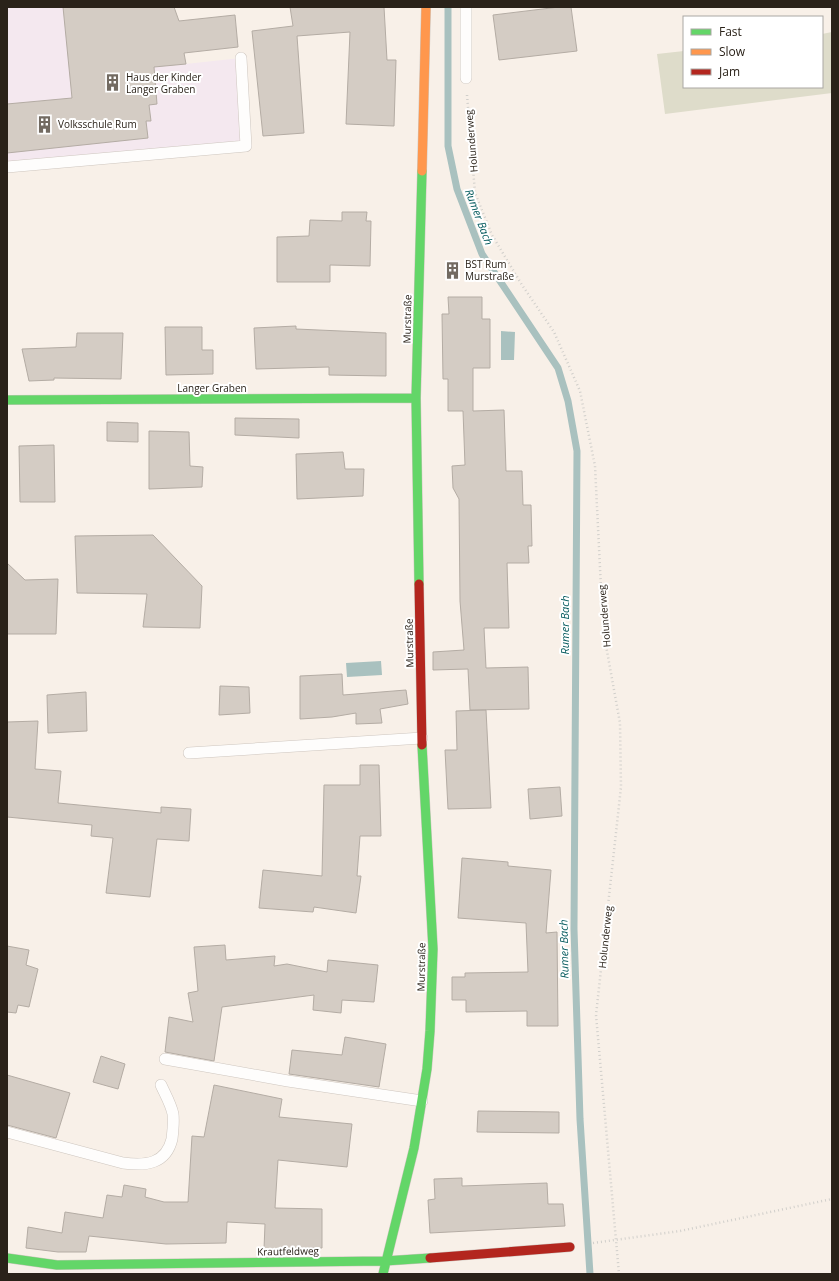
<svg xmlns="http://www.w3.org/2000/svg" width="839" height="1281" font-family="'Open Sans',sans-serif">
  <rect width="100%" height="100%" fill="#f8f0e8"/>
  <path fill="#f4e8ef" d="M 7,7 L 156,7 L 167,66 L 241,58 L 246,146 L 7,167 Z"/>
  <path fill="#dedcca" d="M 832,32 L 832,93 L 665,114 L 657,54 L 684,51 L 684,87 L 822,87 L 822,34 Z"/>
  <path fill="#a9c1bf" d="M 501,331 L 515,332 L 514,360 L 501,360 Z
    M 381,661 L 382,675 L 347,677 L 346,663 Z"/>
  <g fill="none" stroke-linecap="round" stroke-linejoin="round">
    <path stroke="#a9c1bf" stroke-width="7" d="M 448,7 L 448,146 L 457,189 L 482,254 L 558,368 L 568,401 L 577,451 L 574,929 L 580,1119 L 590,1274"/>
  </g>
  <path fill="#d4ccc4" stroke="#b4aca4" d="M 63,7 L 174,7 L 179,21 L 235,15 L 238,47 L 184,53 L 186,64 L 154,67 L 157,104 L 149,105 L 151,121 L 146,121 L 148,138 L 7,153 L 7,104 L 72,98 Z
    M 290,7 L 384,7 L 387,60 L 396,60 L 394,126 L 346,124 L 350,32 L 297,36 L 304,133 L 263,136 L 252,31 L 293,26 Z
    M 559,7 L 571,7 L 577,51 L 499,60 L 493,15 Z
    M 342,212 L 367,212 L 366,221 L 371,221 L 370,266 L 330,265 L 330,282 L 277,282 L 277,237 L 309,236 L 310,220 L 342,221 Z
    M 448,297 L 482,297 L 482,319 L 490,319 L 490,368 L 473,368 L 473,411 L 504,410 L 506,471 L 522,471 L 523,505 L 531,505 L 532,546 L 528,546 L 529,563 L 507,563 L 509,628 L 484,628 L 486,668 L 528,667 L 529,709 L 470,710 L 468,669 L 433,670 L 433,652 L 464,650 L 460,601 L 459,499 L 453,488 L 452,466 L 465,465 L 463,411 L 448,411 L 448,379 L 443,379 L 442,314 L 449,314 Z
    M 296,326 L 296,329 L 386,333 L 386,376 L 329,375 L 329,367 L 256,369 L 254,328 Z
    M 165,327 L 202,327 L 202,350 L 213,350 L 213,374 L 166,375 Z
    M 77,333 L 123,333 L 121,379 L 54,378 L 54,380 L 29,381 L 22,349 L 76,347 Z
    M 235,418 L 299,419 L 299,438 L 235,435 Z
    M 107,422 L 138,423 L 138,442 L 107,441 Z
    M 149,431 L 189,432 L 190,466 L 203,467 L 202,487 L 149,489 Z
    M 54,445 L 55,502 L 20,502 L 19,446 Z
    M 343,452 L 345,469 L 364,469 L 363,496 L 297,499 L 296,454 Z
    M 153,535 L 202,586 L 200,628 L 143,627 L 147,594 L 77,593 L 75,536 Z
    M 7,563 L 25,580 L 58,579 L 56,634 L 7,634 Z
    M 342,674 L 343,695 L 406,690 L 408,704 L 380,709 L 382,723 L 356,724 L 356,713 L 332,717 L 300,719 L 300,676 Z
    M 220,686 L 249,687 L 250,713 L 219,715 Z
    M 86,692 L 87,731 L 48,733 L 47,695 Z
    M 486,710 L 491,808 L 448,809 L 445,750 L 457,750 L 456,711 Z
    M 38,721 L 35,769 L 61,771 L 58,803 L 161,813 L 161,807 L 191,809 L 189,841 L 157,839 L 150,897 L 106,893 L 113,838 L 91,836 L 92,825 L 7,817 L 7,722 Z
    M 360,765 L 379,765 L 381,836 L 360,836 L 357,876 L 361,876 L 356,913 L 314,907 L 313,912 L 259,908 L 263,870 L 322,876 L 324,785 L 360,785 Z
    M 560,787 L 562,816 L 530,819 L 528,789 Z
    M 462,858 L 508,862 L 508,866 L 551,870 L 546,933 L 557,932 L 558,1026 L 527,1026 L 527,1011 L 466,1012 L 466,1000 L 452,1000 L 452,977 L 465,977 L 465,973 L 528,972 L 526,923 L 458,918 Z
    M 225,945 L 226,960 L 275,956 L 274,966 L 287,964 L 327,972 L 328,960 L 378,965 L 374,1002 L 342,1000 L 341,1013 L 313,1010 L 314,995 L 222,1007 L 214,1061 L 165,1052 L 169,1017 L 193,1022 L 188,993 L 198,991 L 194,947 Z
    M 7,946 L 29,950 L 26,965 L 38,969 L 29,1007 L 18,1005 L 16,1013 L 7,1012 Z
    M 345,1037 L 386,1044 L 379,1087 L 289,1074 L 292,1050 L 342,1055 Z
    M 101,1056 L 125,1064 L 118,1089 L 93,1082 Z
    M 7,1075 L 70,1093 L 56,1138 L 7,1125 Z
    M 214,1085 L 282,1099 L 279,1117 L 352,1124 L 347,1167 L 278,1160 L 275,1208 L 322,1209 L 322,1248 L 264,1249 L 265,1224 L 227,1222 L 226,1243 L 166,1244 L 89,1236 L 86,1252 L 58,1252 L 26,1248 L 28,1227 L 62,1233 L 65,1212 L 103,1218 L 107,1195 L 122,1197 L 124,1185 L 146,1189 L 145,1197 L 164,1202 L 188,1202 L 192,1136 L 204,1137 Z
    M 478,1111 L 559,1112 L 559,1133 L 477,1132 Z
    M 462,1178 L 462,1186 L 547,1183 L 548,1204 L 563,1204 L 565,1226 L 430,1233 L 428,1200 L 435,1199 L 434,1179 Z"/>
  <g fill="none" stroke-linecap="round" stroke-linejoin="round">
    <defs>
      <path id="lane" d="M 466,78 L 466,7
        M 7,167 L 246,146 L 241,58
        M 189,753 L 422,738
        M 165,1059 L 288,1081 L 422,1101
        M 7,1132 L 123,1163 C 146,1166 166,1164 172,1139 C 173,1130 174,1122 173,1114 C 171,1104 165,1094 161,1085"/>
      <path id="fast" d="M 7,400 L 416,398
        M 419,584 L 416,398 L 422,171
        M 7,1258 L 57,1265 L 385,1261 L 430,1258
        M 383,1274 L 414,1148 L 427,1069 L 430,1031 L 433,949 L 422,745"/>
      <path id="slow" d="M 422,171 L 426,7"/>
      <path id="jam" d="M 419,584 L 422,745
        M 430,1258 L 570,1247"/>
    </defs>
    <use href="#lane" stroke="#cec6bf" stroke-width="12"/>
    <use href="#fast" stroke="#cec6bf" stroke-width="10"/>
    <use href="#slow" stroke="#cec6bf" stroke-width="10"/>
    <use href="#jam" stroke="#cec6bf" stroke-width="10"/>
    <path stroke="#d1cfcb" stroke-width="2.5" stroke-dasharray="1 3" stroke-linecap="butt" d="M 467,95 L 475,193 L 492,235 L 522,285 L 554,332 L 580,391 L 595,466 L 603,629 L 620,723 L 621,787 L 596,1015 L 619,1274
      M 593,1243 L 680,1231 L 832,1199"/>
    <use href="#lane" stroke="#fefdfc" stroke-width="11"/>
    <use href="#fast" stroke="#63d668" stroke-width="9"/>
    <use href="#slow" stroke="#ff974d" stroke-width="9"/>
    <use href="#jam" stroke="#b3261e" stroke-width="9"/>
  </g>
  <defs>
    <symbol id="building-bare" viewBox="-9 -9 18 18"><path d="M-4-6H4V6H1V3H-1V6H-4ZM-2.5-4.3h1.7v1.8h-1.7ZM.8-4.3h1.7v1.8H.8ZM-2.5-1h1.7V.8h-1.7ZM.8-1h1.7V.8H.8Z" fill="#726a61" stroke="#fff" stroke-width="2.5" paint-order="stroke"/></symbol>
  </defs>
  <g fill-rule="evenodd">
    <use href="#building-bare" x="100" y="70" width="25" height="25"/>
    <use href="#building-bare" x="32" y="112" width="25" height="25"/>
    <use href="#building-bare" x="440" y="258" width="25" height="25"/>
  </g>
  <g text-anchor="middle" stroke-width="4" stroke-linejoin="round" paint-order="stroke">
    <g font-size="10" fill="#2a2219" stroke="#fff" text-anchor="start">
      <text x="126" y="81">Haus der Kinder<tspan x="126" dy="12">Langer Graben</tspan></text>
      <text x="58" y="128">Volksschule Rum</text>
      <text x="465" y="268">BST Rum<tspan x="465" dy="12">Murstraße</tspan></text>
    </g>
    <g font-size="10" fill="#2a2219" stroke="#fff">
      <text transform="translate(471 141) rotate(-95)" y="4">Holunderweg</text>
      <text transform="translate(407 319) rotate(-89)" y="4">Murstraße</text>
      <text x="212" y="392">Langer Graben</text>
      <text transform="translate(604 616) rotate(-95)" y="4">Holunderweg</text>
      <text transform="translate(409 643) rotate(-91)" y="4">Murstraße</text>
      <text transform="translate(605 937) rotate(-84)" y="4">Holunderweg</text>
      <text transform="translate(421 967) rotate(-89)" y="4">Murstraße</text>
      <text transform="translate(288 1251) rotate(-1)" y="4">Krautfeldweg</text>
    </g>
    <g font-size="11" font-style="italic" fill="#045a5d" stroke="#fff">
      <text transform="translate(479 217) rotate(69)" y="4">Rumer Bach</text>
      <text transform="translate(565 625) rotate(-90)" y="4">Rumer Bach</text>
      <text transform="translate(564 949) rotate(-91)" y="4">Rumer Bach</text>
    </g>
  </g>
  <rect width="839" height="1281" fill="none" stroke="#2a2219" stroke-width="16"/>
  <rect x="683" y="16" width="140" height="72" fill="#ffffff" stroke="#aaa7a3"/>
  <rect x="691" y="29" width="20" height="6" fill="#63d668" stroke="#aaa7a3"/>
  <text x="719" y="36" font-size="12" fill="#2a2219">Fast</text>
  <rect x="691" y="49" width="20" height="6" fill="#ff974d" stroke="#aaa7a3"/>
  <text x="719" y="56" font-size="12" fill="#2a2219">Slow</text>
  <rect x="691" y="69" width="20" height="6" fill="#b3261e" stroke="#aaa7a3"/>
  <text x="719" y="76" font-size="12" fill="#2a2219">Jam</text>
</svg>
